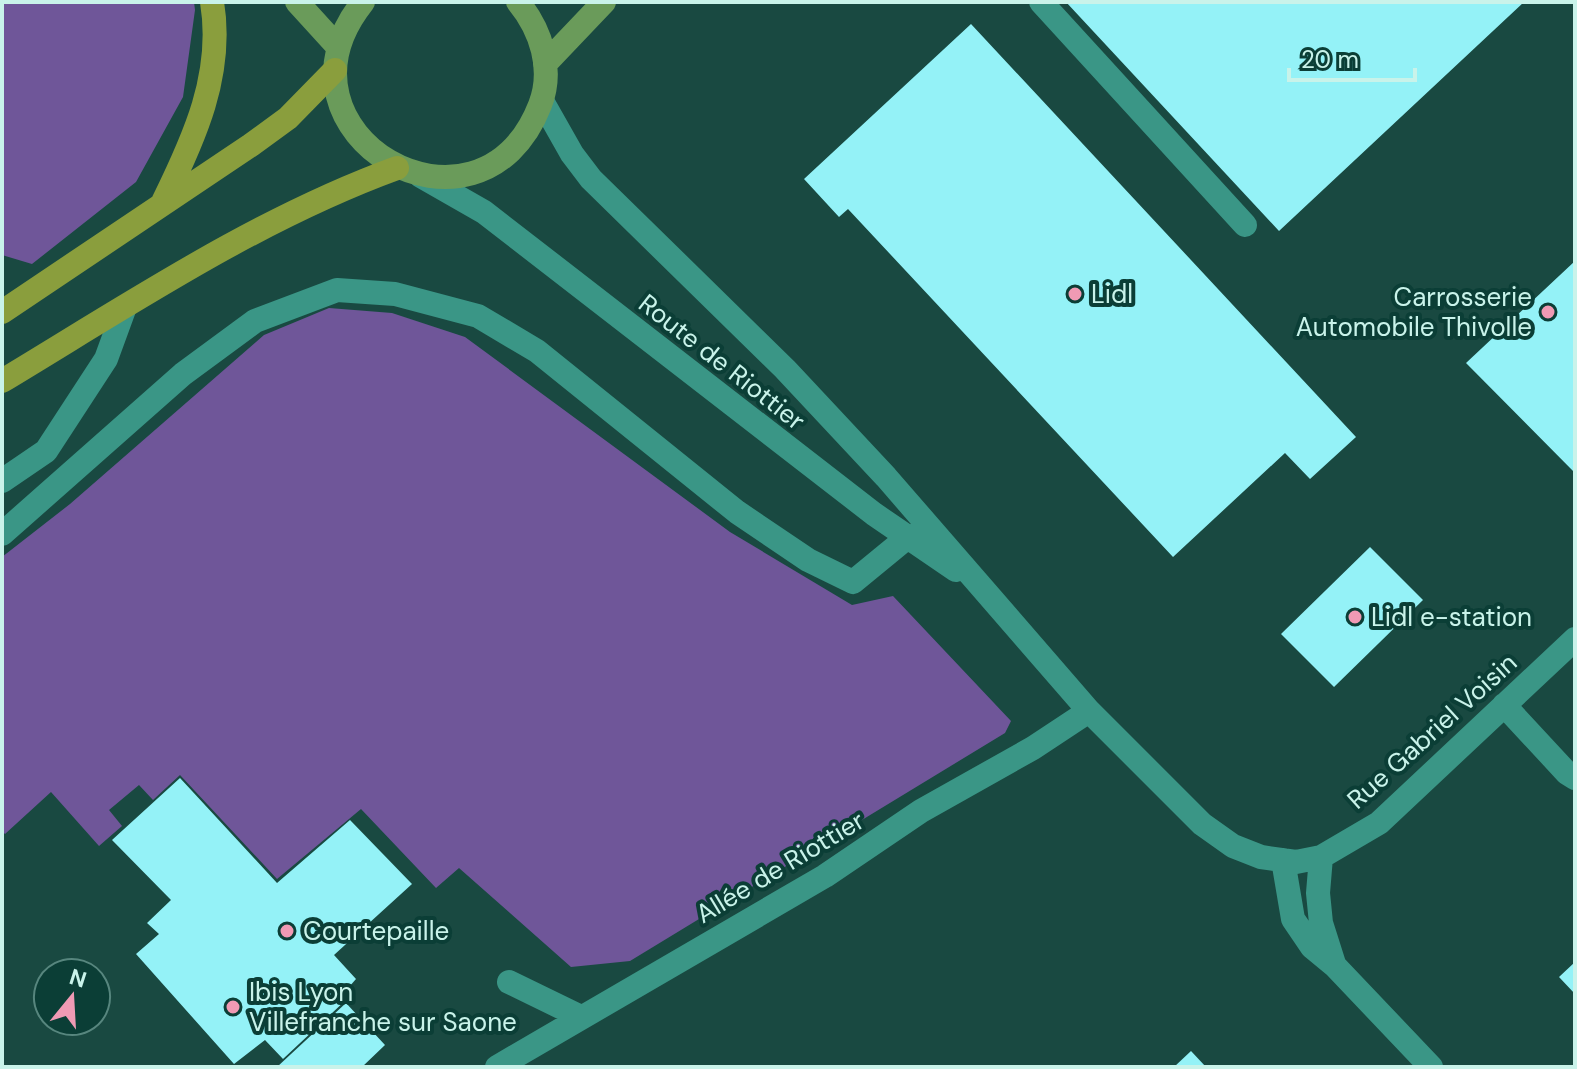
<svg xmlns="http://www.w3.org/2000/svg" width="1577" height="1069" font-family="'DM Sans',sans-serif">
  <rect width="100%" height="100%" fill="#194941"/>
  <path fill="#6f5699" d="M 2,2 L 194,2 L 195,10 L 183,97 L 136,182 L 32,264 L 2,255 Z
    M 329,308 L 392,313 L 465,337 L 730,532 L 852,605 L 893,596 L 1011,721 L 1005,733 L 630,961 L 571,967 L 459,868 L 436,888 L 361,809 L 277,879 L 180,775 L 153,800 L 139,785 L 109,810 L 122,826 L 99,846 L 51,792 L 5,834 L 2,831 L 2,557 L 70,504 L 264,335 Z"/>
  <path fill="#94f2f7" d="M 1066,2 L 1524,2 L 1279,231 Z
    M 971,24 L 1356,437 L 1310,479 L 1285,453 L 1173,557 L 848,209 L 839,217 L 804,179 Z
    M 1575,261 L 1575,473 L 1466,363 Z
    M 1370,547 L 1423,600 L 1334,687 L 1281,634 Z
    M 180,778 L 277,883 L 350,820 L 412,884 L 334,955 L 356,979 L 342,995 L 347,999 L 283,1059 L 265,1040 L 234,1064 L 136,954 L 159,934 L 147,923 L 171,900 L 112,840 Z
    M 1575,962 L 1575,994 L 1559,977 Z
    M 346,1003 L 385,1045 L 362,1067 L 277,1067 Z
    M 1191,1051 L 1206,1067 L 1174,1067 Z"/>
  <g fill="none" stroke-linecap="round" stroke-linejoin="round">
    <path stroke="#3a9686" stroke-width="24" d="M 1041,2 L 1245,225
      M 542,101 L 572,154 L 591,179 L 785,369 L 886,477 L 1089,711 L 1202,824 L 1233,846 L 1261,857 L 1296,862 L 1321,857 L 1379,823 L 1575,639
      M 421,176 L 484,212 L 874,514 L 956,570
      M 2,481 L 46,451 L 106,359 L 125,307
      M 2,534 L 183,374 L 255,321 L 337,290 L 395,294 L 478,316 L 537,351 L 737,512 L 808,560 L 853,582 L 909,536
      M 1504,705 L 1567,773 L 1575,778
      M 1321,857 L 1318,893 L 1321,923 L 1334,964
      M 1283,860 L 1293,919 L 1312,947 L 1335,966 L 1431,1067
      M 509,982 L 581,1017
      M 497,1067 L 825,876 L 921,811 L 1033,748 L 1089,711"/>
    <path stroke="#6a9b5a" stroke-width="24" d="M 297,2 L 338,47
      M 363,2 C 258,134 479,261 540,105 C 554,69 541,30 518,2
      M 545,64 L 604,2"/>
    <path stroke="#8a9e3d" stroke-width="24" d="M 163,202 C 194,139 224,74 212,2
      M 2,312 L 251,145 L 288,118 L 335,70
      M 2,381 C 130,304 257,219 397,168"/>
  </g>
  <g fill="#f09ab4" stroke="#0b3e36" stroke-width="3">
    <circle cx="1075" cy="294" r="8"/>
    <circle cx="1548" cy="312" r="8"/>
    <circle cx="1355" cy="617" r="8"/>
    <circle cx="287" cy="931" r="8"/>
    <circle cx="233" cy="1007" r="8"/>
  </g>
  <g text-anchor="middle" stroke-width="8" stroke-linejoin="round" paint-order="stroke">
    <g font-size="26" fill="#c9f3ea" stroke="#0b3e36" text-anchor="start">
      <text x="1091" y="303">Lidl</text>
      <text x="1532" y="306" text-anchor="end">Carrosserie<tspan x="1532" dy="30">Automobile Thivolle</tspan></text>
      <text x="1371" y="626">Lidl e-station</text>
      <text x="303" y="940">Courtepaille</text>
      <text x="249" y="1001">Ibis Lyon<tspan x="249" dy="30">Villefranche sur Saone</tspan></text>
    </g>
    <g font-size="26" fill="#c9f3ea" stroke="#0b3e36">
      <text transform="translate(722 362) rotate(38)" y="9">Route de Riottier</text>
      <text transform="translate(1432 731) rotate(-42)" y="9">Rue Gabriel Voisin</text>
      <text transform="translate(780 867) rotate(-31)" y="9">Allée de Riottier</text>
    </g>
  </g>
  <rect width="1577" height="1069" fill="none" stroke="#c9f3ea" stroke-width="8"/>
  <g transform="translate(72 997) rotate(18)"><circle r="38" fill="#0b3e36" stroke="#57867e" stroke-width="2"/>
  <path d="M0-6L14 30L0 20L-14 30Z" fill="#f09ab4"/>
  <text y="-12" font-size="22" font-weight="bold" text-anchor="middle" fill="#c9f3ea">N</text>
  </g>
  <path d="M1289 68v12h126v-12" fill="none" stroke="#c9f3ea" stroke-width="4"/>
  <text x="1301" y="68" font-size="24" fill="#c9f3ea" stroke="#0b3e36" stroke-width="6" paint-order="stroke">20 m</text>
</svg>
